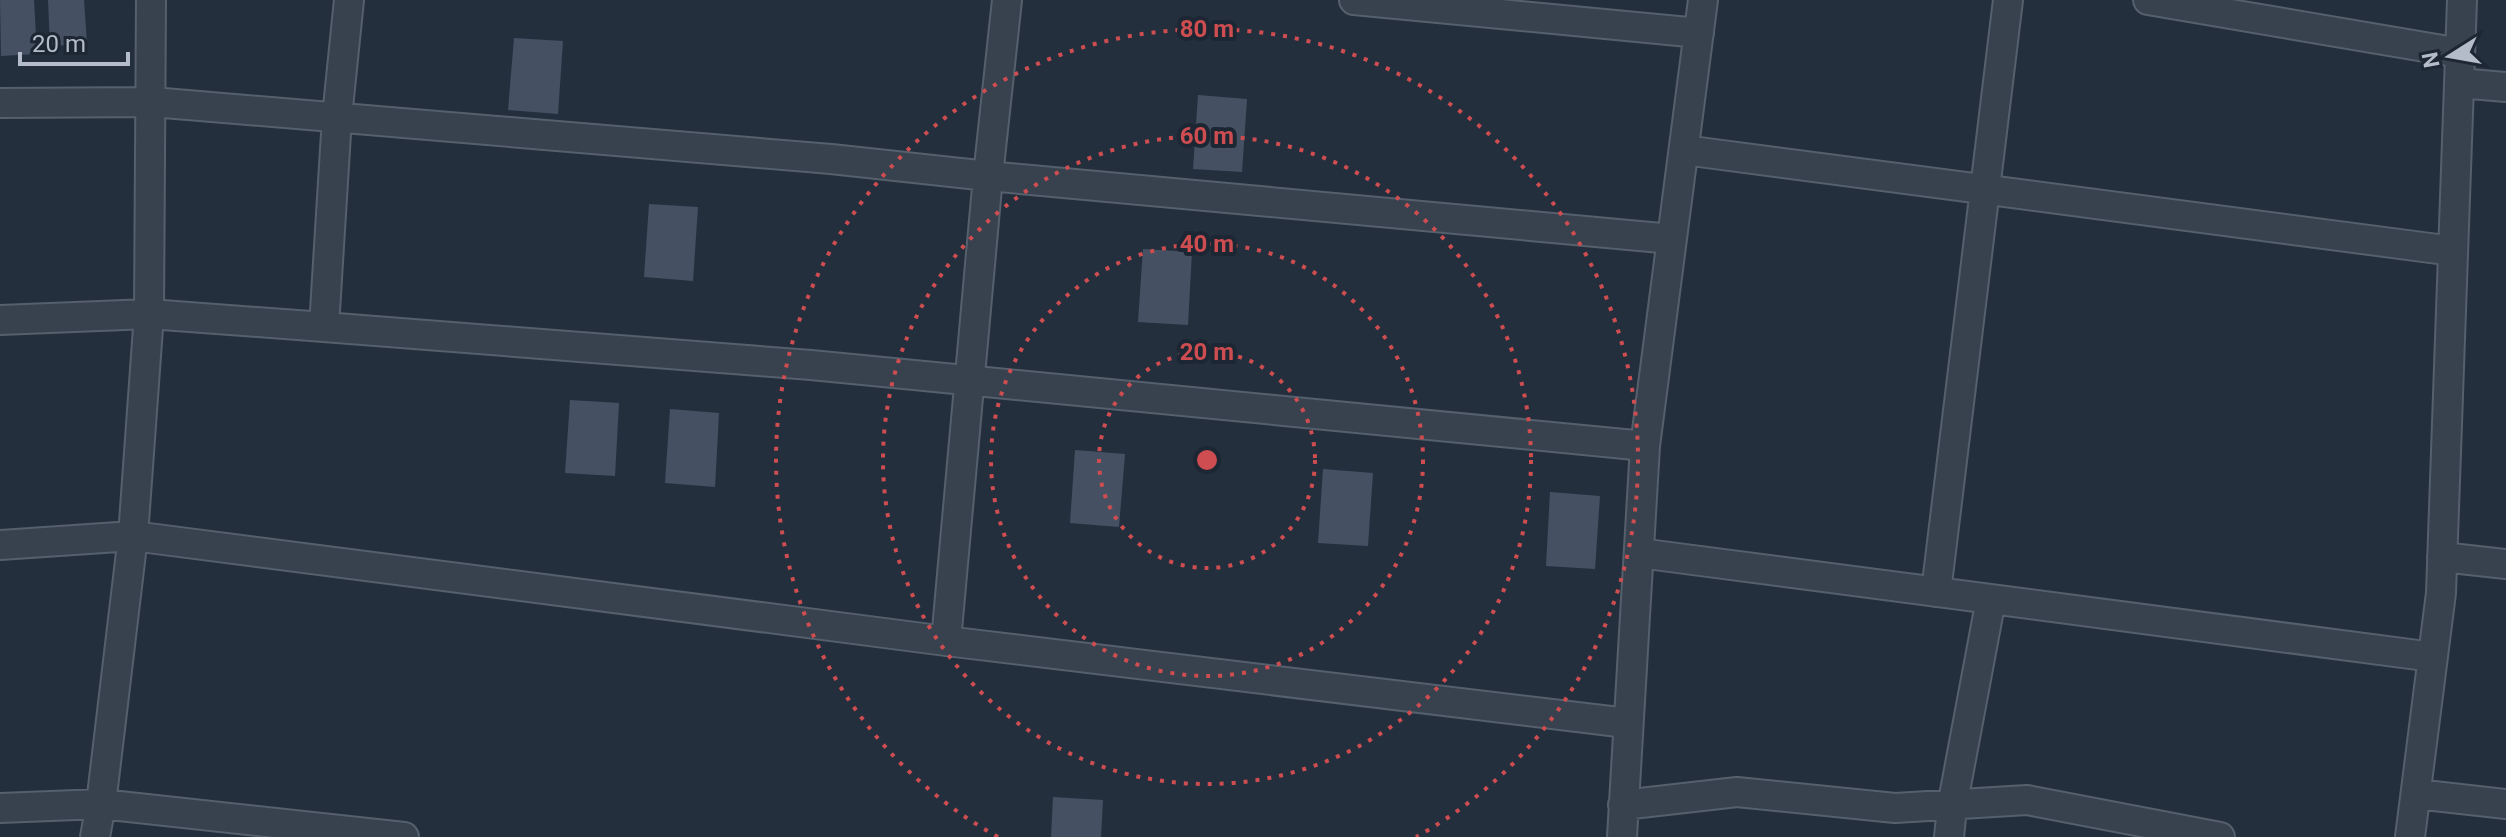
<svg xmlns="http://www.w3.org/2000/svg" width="2506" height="837" font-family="Roboto,sans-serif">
  <rect width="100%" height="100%" fill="#242f3e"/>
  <path fill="#455162" d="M 0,0 L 34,0 L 37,54 L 1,56 Z
    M 48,0 L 84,0 L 87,44 L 50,46 Z
    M 514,38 L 563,41 L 558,114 L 508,110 Z
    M 1198,95 L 1247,99 L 1242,172 L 1193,169 Z
    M 649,204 L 698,207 L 693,281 L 644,277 Z
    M 1143,249 L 1192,252 L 1188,325 L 1138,322 Z
    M 570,400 L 619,403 L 615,476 L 565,473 Z
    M 670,409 L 719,413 L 715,487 L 665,483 Z
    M 1075,450 L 1125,454 L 1119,527 L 1070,523 Z
    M 1323,469 L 1373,473 L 1368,546 L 1318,543 Z
    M 1550,492 L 1600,496 L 1595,569 L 1546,566 Z
    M 1053,797 L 1103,800 L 1101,837 L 1051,837 Z"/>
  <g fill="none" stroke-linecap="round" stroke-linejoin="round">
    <defs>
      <path id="minor" d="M 1354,0 L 1699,33
        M 2148,0 L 2460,53
        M 2459,83 L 2506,87
        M 0,103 L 152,102 L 831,159 L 988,176 L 1672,239
        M 1684,150 L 2453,251
        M 0,320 L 149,314 L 324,327 L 811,365 L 1645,446
        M 324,327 L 337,117 L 349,0
        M 0,545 L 133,536 L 946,641 L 1627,723
        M 1639,553 L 2433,657
        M 2442,557 L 2506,564
        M 1936,592 L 2008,0
        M 946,641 L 988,176 L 1007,0
        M 2416,794 L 2506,804
        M 1623,805 L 1737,792 L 1895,808 L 2027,800 L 2220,837
        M 0,808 L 101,804 L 404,837
        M 95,837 L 101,804 L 133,536 L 149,314 L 151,0
        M 1622,837 L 1645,446 L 1703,0
        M 1949,837 L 1952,807 L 1991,599
        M 2410,837 L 2441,593 L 2462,0"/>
    </defs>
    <use href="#minor" stroke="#565f6c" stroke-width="32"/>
    <use href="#minor" stroke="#38414e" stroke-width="28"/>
  </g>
  <g fill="none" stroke="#ce4d50" stroke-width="4" stroke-dasharray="4 8">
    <circle cx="1207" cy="460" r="108"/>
    <circle cx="1207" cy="460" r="216"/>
    <circle cx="1207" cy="460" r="324"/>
    <path d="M998 837A431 431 0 1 1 1416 837"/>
  </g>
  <circle cx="1207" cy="460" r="12" fill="#ce4d50" stroke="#1d2633" stroke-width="4"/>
  <g font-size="24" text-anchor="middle" font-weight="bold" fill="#ce4d50" stroke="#1d2633" stroke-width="8" stroke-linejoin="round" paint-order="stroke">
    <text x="1207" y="37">80 m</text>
    <text x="1207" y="144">60 m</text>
    <text x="1207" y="252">40 m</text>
    <text x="1207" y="360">20 m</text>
  </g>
  <g transform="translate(2450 56) rotate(259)" stroke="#1d2633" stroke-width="6" paint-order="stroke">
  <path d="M0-6L14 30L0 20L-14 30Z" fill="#b4bcc9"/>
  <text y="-12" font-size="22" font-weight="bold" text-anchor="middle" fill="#b4bcc9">N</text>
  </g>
  <path d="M20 52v12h108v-12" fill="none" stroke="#b4bcc9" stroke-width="4"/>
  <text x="32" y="52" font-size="24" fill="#b4bcc9" stroke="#1d2633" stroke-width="6" paint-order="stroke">20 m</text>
</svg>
